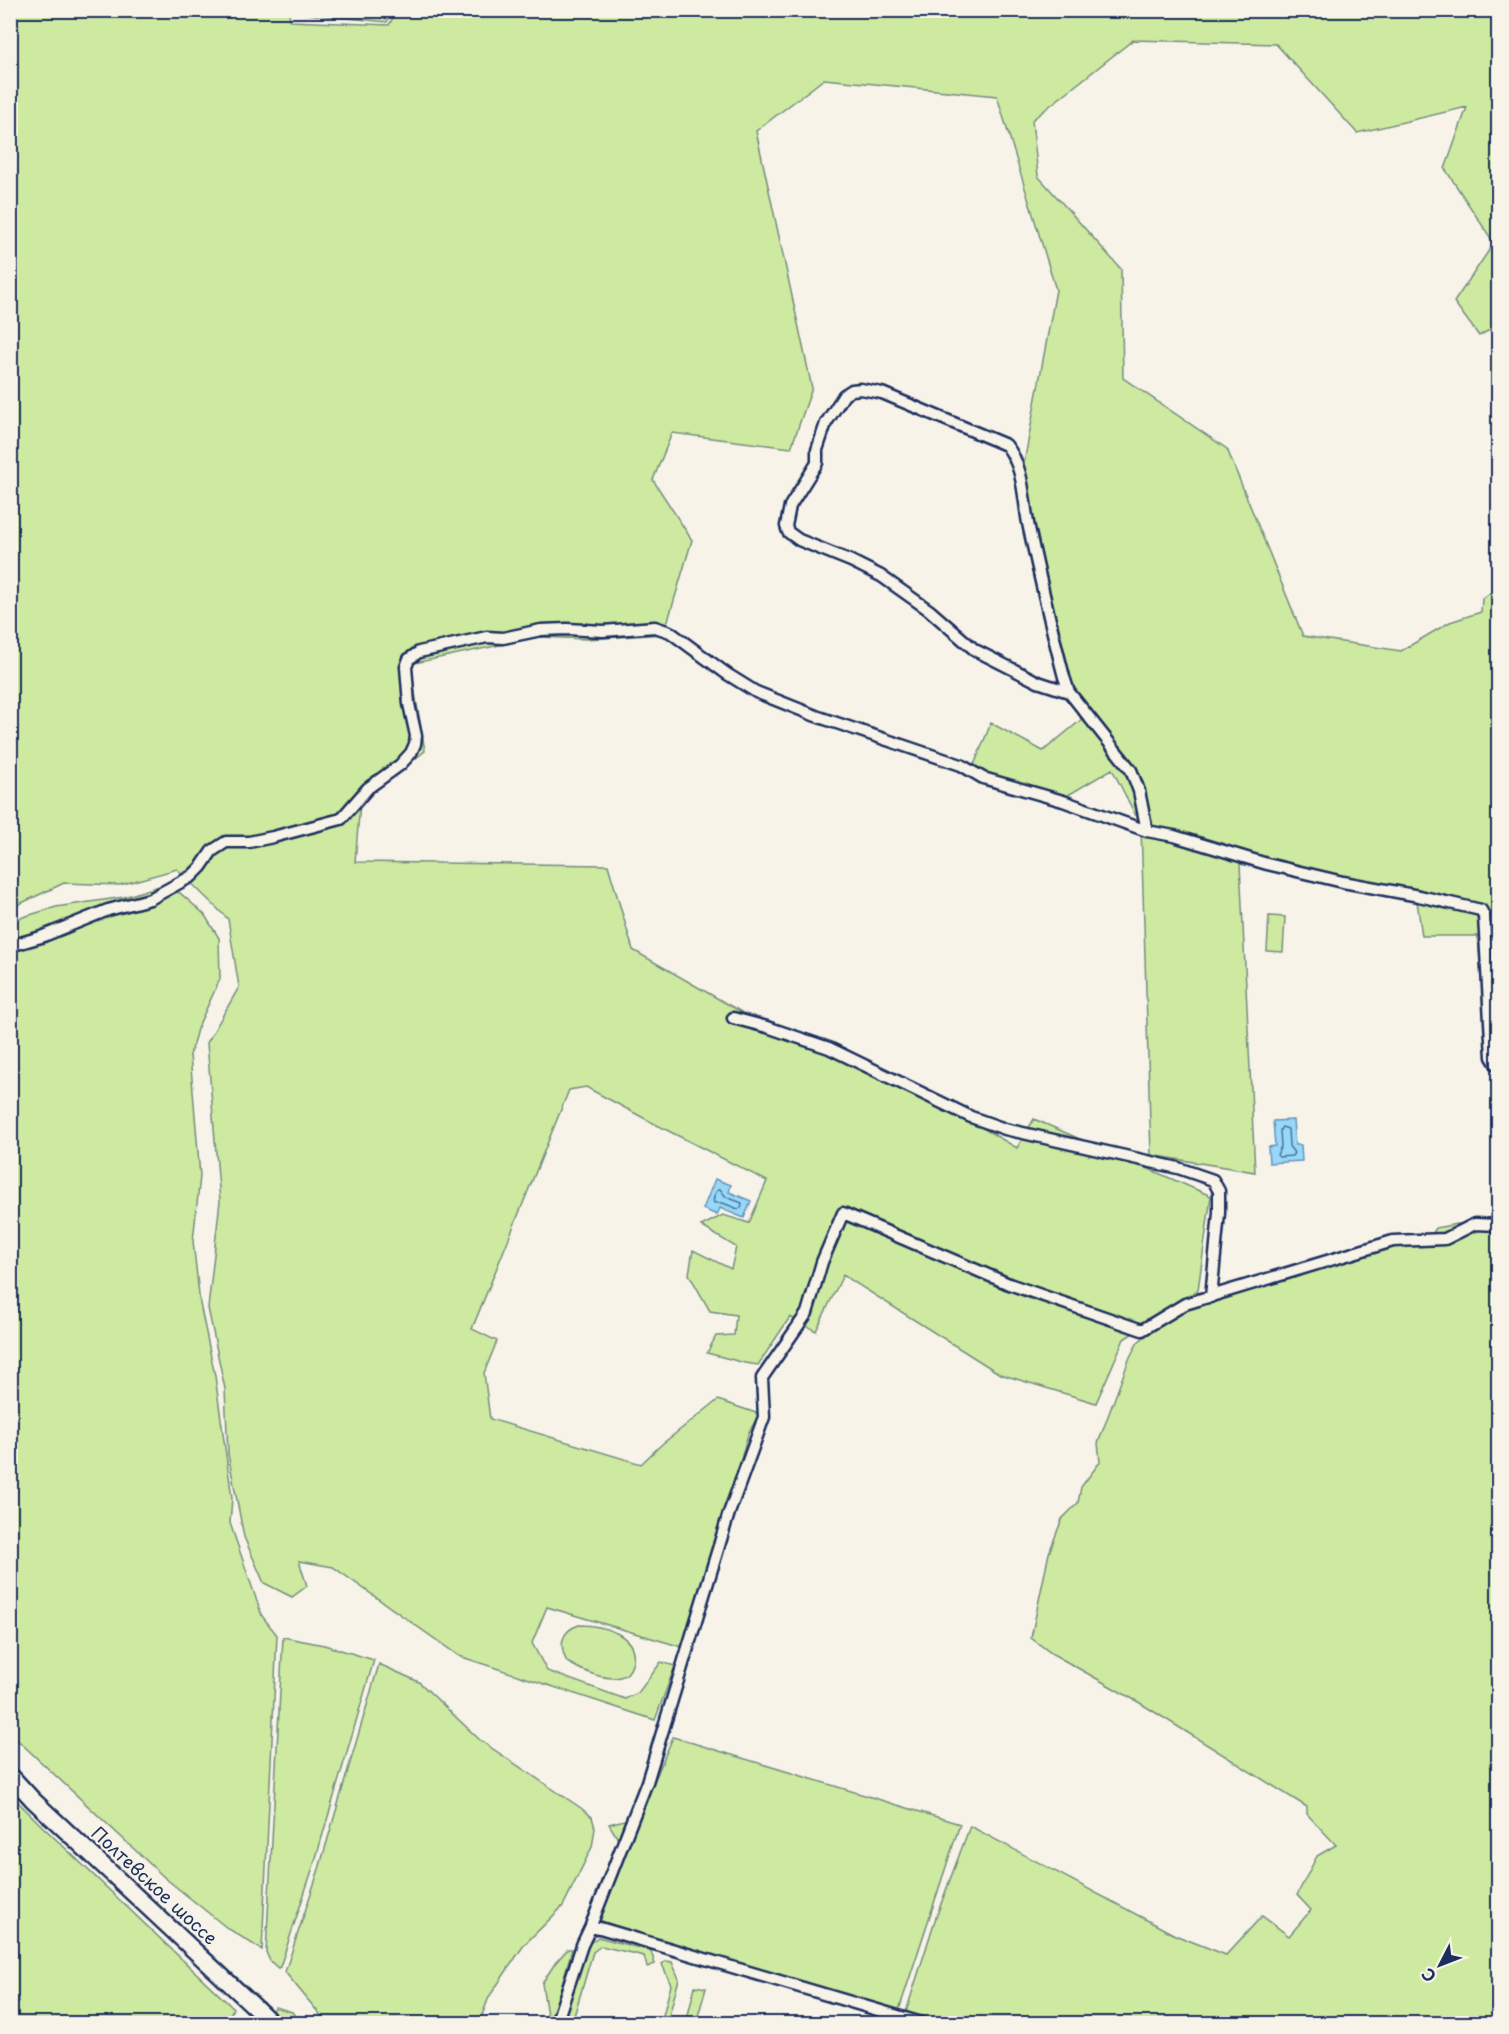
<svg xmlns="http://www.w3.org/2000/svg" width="1509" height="2034" font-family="'Playpen Sans',sans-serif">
  <rect width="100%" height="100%" fill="#f7f3e8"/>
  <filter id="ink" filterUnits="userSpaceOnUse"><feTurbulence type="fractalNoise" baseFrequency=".0167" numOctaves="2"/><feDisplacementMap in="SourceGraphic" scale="12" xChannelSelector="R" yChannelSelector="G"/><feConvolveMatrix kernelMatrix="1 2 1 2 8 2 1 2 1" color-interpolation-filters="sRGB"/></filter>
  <g filter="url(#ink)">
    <path fill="#cdeaa0" stroke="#748c7f" stroke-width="1.5" d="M 15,10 L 289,10 L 290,21 L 389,25 L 397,10 L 1498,11 L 1498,325 L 1479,336 L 1454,302 L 1494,243 L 1445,169 L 1467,107 L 1357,133 L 1276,44 L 1133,40 L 1032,120 L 1038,176 L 1121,269 L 1123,378 L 1227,449 L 1303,636 L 1401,651 L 1450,622 L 1481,612 L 1482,599 L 1498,587 L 1498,1047 L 1487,1048 L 1478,936 L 1422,936 L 1417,901 L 1240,864 L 1255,1172 L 1151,1155 L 1141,826 L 1112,769 L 1060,800 L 972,770 L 991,723 L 1043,751 L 1081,720 L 1022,474 L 1056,290 L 997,96 L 824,79 L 756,131 L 812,388 L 791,448 L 672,433 L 653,480 L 692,540 L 664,634 L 587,639 L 538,637 L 410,664 L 425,751 L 360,803 L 355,862 L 608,865 L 633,950 L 750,1017 L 869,1062 L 1017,1148 L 1034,1119 L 1211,1196 L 1198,1290 L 1124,1339 L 1096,1403 L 1000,1374 L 843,1275 L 816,1331 L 790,1317 L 758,1365 L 745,1363 L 707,1353 L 716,1336 L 734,1335 L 736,1315 L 710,1311 L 689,1274 L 693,1250 L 731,1269 L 736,1247 L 701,1226 L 723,1215 L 749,1223 L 767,1181 L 653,1123 L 586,1087 L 569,1090 L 472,1329 L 497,1341 L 484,1373 L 490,1419 L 641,1464 L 662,1444 L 718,1400 L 759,1414 L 748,1434 L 726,1513 L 682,1647 L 547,1607 L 532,1643 L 547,1671 L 625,1699 L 638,1693 L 661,1662 L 675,1666 L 655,1720 L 459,1656 L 333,1567 L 299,1561 L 307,1586 L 292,1597 L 264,1583 L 244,1537 L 228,1454 L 225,1389 L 208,1308 L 220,1201 L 207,1043 L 239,987 L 228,919 L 177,869 L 120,885 L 64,883 L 11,908 L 10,13 Z
      M 298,11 L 298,10 L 392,11 L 387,22 L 298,13 Z
      M 159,886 L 180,893 L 204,914 L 219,938 L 220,979 L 197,1029 L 190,1055 L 200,1176 L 193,1241 L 200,1304 L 215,1376 L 232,1498 L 230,1523 L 262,1616 L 277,1635 L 262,1950 L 227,1928 L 165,1878 L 11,1734 L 10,921 L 56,907 L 124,897 Z
      M 1269,916 L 1285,917 L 1283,952 L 1267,951 Z
      M 1457,1224 L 1494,1228 L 1498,1230 L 1498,2023 L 944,2024 L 906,2012 L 935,1920 L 970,1826 L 1175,1935 L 1226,1955 L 1262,1916 L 1289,1936 L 1311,1910 L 1297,1895 L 1317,1856 L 1336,1845 L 1307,1814 L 1307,1807 L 1140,1703 L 1051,1653 L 1031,1638 L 1049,1553 L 1062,1519 L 1078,1503 L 1081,1487 L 1100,1462 L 1098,1443 L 1130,1357 L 1138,1342 L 1167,1319 L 1184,1310 L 1254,1286 L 1405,1244 L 1428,1241 L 1436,1228 Z
      M 579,1625 C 603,1625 641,1635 632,1665 C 630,1671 626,1676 620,1677 C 604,1681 580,1670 567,1662 C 559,1646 560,1631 579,1625 Z
      M 283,1637 L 324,1645 L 374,1660 L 315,1861 L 280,1967 L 278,1968 L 270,1961 L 266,1952 Z
      M 379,1664 L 419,1682 L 481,1741 L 581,1808 L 592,1817 L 595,1828 L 592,1847 L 563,1906 L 524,1945 L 489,1997 L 479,2023 L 327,2023 L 285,1972 L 319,1869 Z
      M 673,1737 L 960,1824 L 899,2010 L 635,1933 L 599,1920 L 625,1856 L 620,1854 L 615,1849 L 618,1839 L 609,1824 L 628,1819 L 636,1824 Z
      M 10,1794 L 42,1826 L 233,2008 L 231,2013 L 235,2023 L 11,2023 Z
      M 598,1937 L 651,1951 L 655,1964 L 647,1967 L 644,1956 L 601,1946 L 593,1952 L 572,2023 L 563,2024 L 586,1946 Z
      M 568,1949 L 572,1949 L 553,2016 L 547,2015 L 542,1983 L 556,1962 Z
      M 666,1961 L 672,1962 L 679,1979 L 667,2023 L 661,2023 L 671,1985 L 662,1964 Z
      M 695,1986 L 706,1988 L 696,2023 L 686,2023 Z
      M 275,2007 L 292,2012 L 301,2023 L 282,2023 L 272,2014 Z"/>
    <path fill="#97d8f9" stroke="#6594bb" stroke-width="1.5" d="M 1293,1120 L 1295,1145 L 1301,1145 L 1302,1161 L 1269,1163 L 1268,1147 L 1275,1146 L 1273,1121 Z
      M 715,1179 L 731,1185 L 729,1192 L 751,1201 L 744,1218 L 720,1208 L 717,1215 L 703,1209 Z"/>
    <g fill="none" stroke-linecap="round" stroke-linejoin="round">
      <path stroke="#4d739c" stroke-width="1.5" d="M 1282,1127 L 1288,1129 L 1289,1146 L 1294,1153 L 1292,1156 L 1279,1157 L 1277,1155 L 1281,1146 L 1280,1130 Z
        M 720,1189 L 726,1197 L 742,1203 L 741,1208 L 738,1209 L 723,1203 L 714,1203 C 712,1199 716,1190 720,1189 Z"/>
      <defs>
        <path id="street" d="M 1069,692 L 1038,682 L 975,650 L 929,610 L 881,576 L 851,561 L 799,540 L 788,532 L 786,526 L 790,506 L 817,463 L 817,450 L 826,423 L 844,395 L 852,390 L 861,389 L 882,393 L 1006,445 C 1025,468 1023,501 1029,528 C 1040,578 1051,628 1064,677 L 1069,692 L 1131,770 L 1139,791 L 1147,831
          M 10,946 L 41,937 L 108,910 L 150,899 L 192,876 L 201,867 L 212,851 L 226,842 L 249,842 L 273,837 L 341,819 L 368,788 L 400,765 L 411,753 L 415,744 L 416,736 L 409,704 L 406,667 L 409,659 L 419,652 L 487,637 L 503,638 L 541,630 L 567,629 L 603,631 L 655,627 L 670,632 L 727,674 L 756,692 L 816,716 L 961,765 L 983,778 L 1063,801 L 1147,831 L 1174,836 L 1267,864 L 1343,882 L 1419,896 L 1481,910 L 1484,916 L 1492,1057 L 1498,1067
          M 733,1018 L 767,1027 L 829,1048 L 971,1117 L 1005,1129 L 1178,1168 L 1213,1180 L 1219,1191 L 1219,1213 L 1211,1297
          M 590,1928 L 600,1928 L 925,2024
          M 556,2024 L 582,1945 L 590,1928 L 647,1782 L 729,1513 L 764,1417 L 762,1378 L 807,1313 L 822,1262 L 843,1213 L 1009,1284 L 1142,1330 L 1185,1304 L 1393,1241 L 1445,1239 L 1475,1224 L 1498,1225"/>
        <path id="secondary" d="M 10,1775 L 33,1800 L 273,2024"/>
      </defs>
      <use href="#street" stroke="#1b2f5e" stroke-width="15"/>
      <use href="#secondary" stroke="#1b2f5e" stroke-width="20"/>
      <use href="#street" stroke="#f7f3e8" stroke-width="10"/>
      <use href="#secondary" stroke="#f7f3e8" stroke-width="15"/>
    </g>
  </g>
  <g text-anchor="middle" stroke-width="4.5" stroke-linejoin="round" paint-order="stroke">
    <g font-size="18" fill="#1b2f5e" stroke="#f7f3e8">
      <text transform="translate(154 1886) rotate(43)" y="6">Полтевское шоссе</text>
    </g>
  </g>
  <rect width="1509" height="2034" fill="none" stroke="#f7f3e8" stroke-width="36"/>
  <rect x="18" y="18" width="1473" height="1998" fill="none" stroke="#1b2f5e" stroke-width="2" filter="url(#ink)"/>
  <g transform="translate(1440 1965) rotate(228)" stroke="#f7f3e8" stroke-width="4.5" paint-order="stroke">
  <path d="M0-4.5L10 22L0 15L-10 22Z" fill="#1b2f5e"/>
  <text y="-9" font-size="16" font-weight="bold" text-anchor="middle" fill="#1b2f5e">С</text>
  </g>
</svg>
